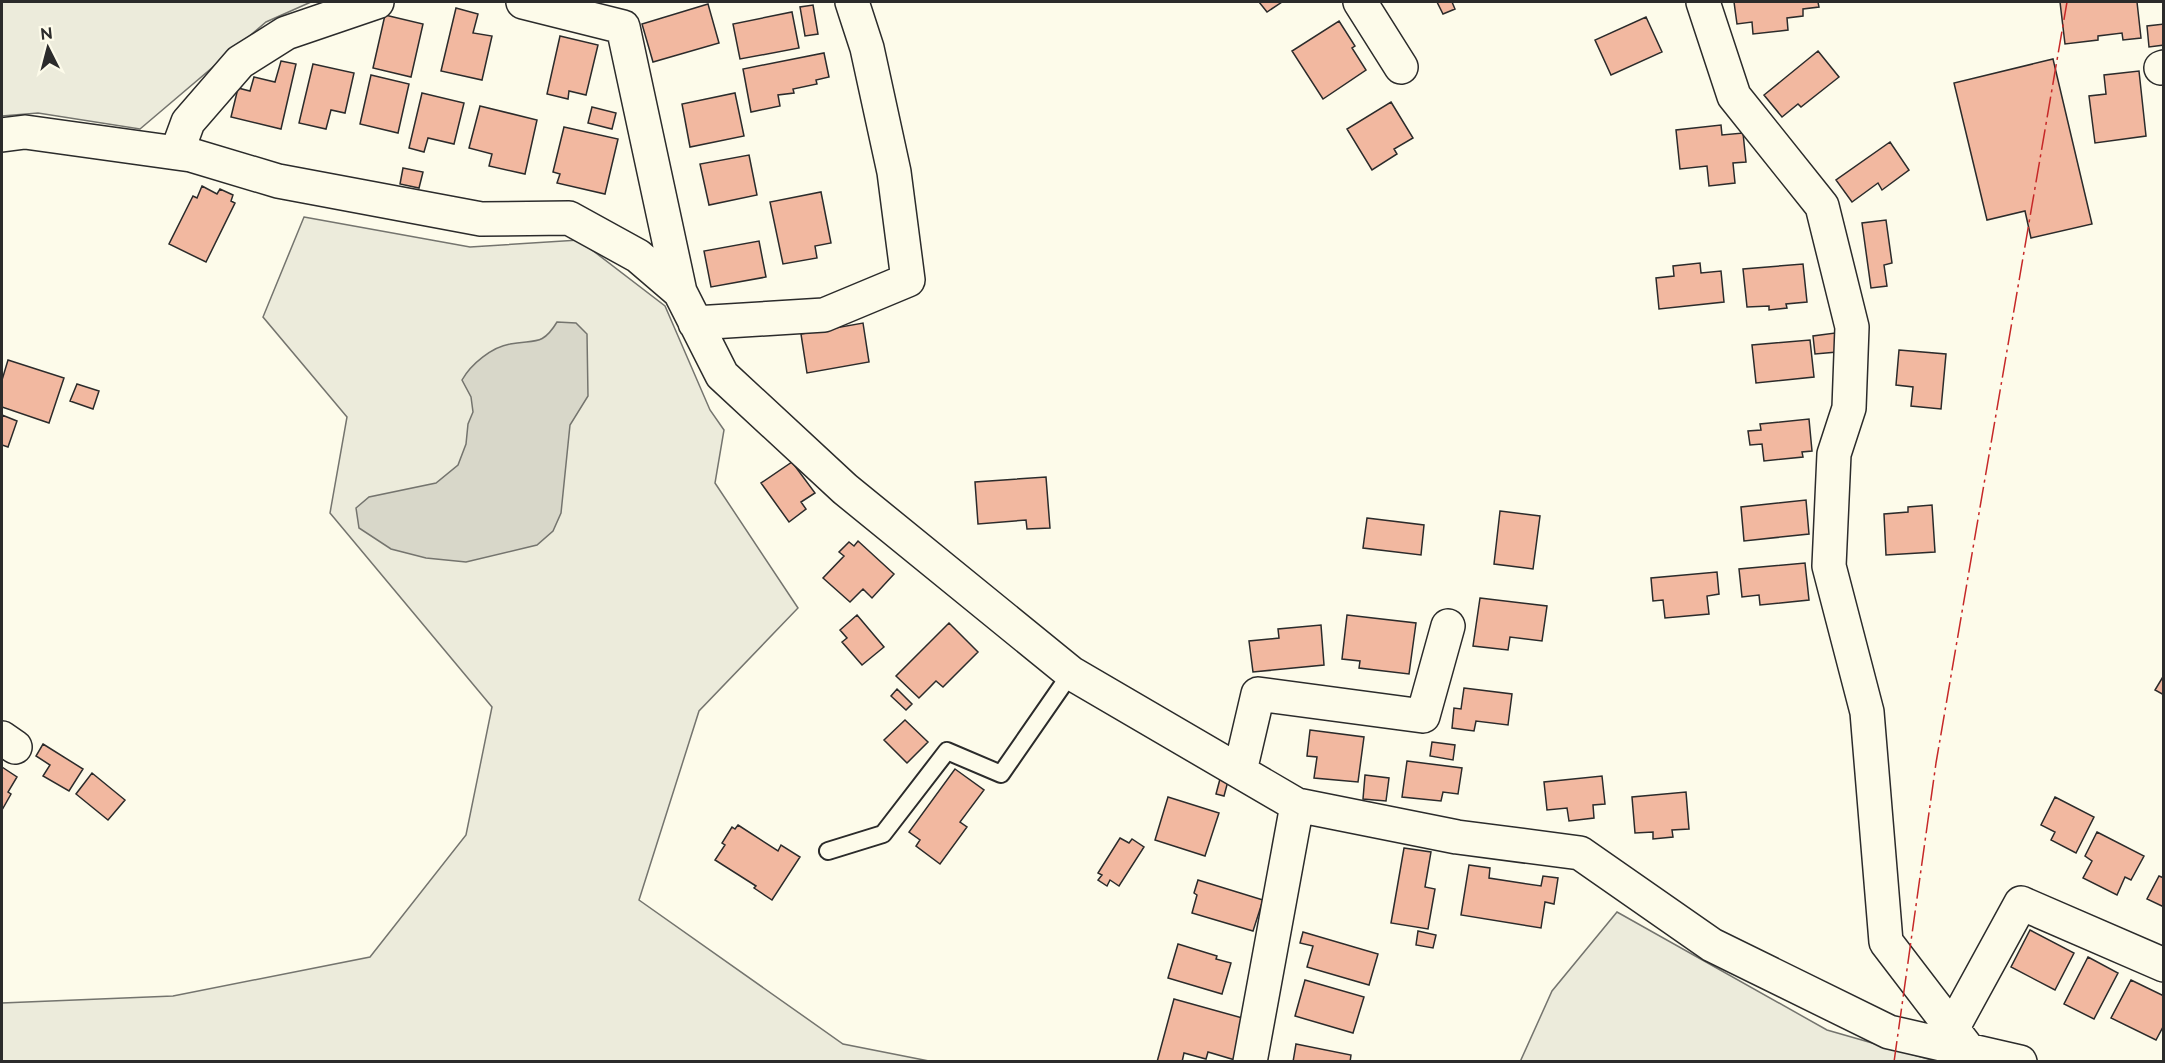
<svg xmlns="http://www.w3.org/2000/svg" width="2165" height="1063" font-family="Raleway,sans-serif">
  <rect width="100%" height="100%" fill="#fdfbea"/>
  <path fill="#ecebdb" stroke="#74746e" stroke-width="1.5" d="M 2,2 L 311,2 L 266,22 L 140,129 L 38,113 L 2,116 Z
    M 304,217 L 470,247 L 579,240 L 665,306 L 710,410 L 724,430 L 715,483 L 798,608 L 699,711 L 639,900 L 843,1044 L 929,1061 L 2,1061 L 2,1003 L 173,996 L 370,957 L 466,835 L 492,707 L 330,513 L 347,417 L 263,317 Z
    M 1617,912 L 1827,1030 L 1935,1061 L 1520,1062 L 1552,991 Z"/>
  <path fill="#d8d7c9" stroke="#74746e" stroke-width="1.5" d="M 557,322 L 576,323 L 587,334 L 588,396 L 570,425 L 561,513 L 553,531 L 537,545 L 466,562 L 426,558 L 391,549 L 359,528 L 356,508 L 369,497 L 436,483 L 458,465 L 466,444 L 468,424 L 473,412 L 471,397 L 462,380 C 471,364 492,347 510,344 C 534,339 542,347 557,322 Z"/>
  <path fill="#f2b8a0" stroke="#2b2b2b" stroke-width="1.5" d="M 1259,2 L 1282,2 L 1267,12 Z
    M 1437,2 L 1452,2 L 1455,9 L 1443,14 Z
    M 1734,2 L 1818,2 L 1819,7 L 1803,9 L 1803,16 L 1787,18 L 1788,30 L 1753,34 L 1752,22 L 1737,24 Z
    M 2060,2 L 2137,2 L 2141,38 L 2123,40 L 2122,33 L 2098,36 L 2098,40 L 2065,44 Z
    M 708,4 L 719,43 L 653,62 L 642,24 Z
    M 813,5 L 818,34 L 805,36 L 800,7 Z
    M 456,8 L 478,14 L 473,33 L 492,36 L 482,80 L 441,71 Z
    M 792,12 L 799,48 L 740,59 L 733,24 Z
    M 385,15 L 423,24 L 411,77 L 373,68 Z
    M 1646,17 L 1662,52 L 1611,75 L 1595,40 Z
    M 1339,21 L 1355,46 L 1352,48 L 1366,70 L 1323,99 L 1292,51 Z
    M 2164,24 L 2164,45 L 2149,47 L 2147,26 Z
    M 560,36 L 598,45 L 586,95 L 569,91 L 568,99 L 547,94 Z
    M 1818,51 L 1839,77 L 1801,107 L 1798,104 L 1782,117 L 1764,95 Z
    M 824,53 L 829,77 L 816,80 L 817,84 L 793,89 L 794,93 L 778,95 L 780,106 L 751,112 L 743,69 Z
    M 2053,59 L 2092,224 L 2031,238 L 2025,211 L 1987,220 L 1954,83 Z
    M 281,61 L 296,64 L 281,129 L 231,117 L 238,88 L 250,91 L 254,77 L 275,82 Z
    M 313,64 L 354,73 L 345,113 L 331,110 L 326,129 L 299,123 Z
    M 2139,71 L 2146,136 L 2095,143 L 2089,96 L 2106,94 L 2104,75 Z
    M 371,75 L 409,84 L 398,133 L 360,124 Z
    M 422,93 L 464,103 L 454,144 L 428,138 L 424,152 L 409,148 Z
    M 735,93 L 744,136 L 690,147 L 682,104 Z
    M 1391,102 L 1413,138 L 1394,149 L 1397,154 L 1372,170 L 1347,129 Z
    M 480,106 L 537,120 L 525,174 L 489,166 L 492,154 L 469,148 Z
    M 592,107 L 616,113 L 612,129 L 588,123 Z
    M 1721,125 L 1722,135 L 1743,133 L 1746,162 L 1733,163 L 1735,183 L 1709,186 L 1707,166 L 1680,169 L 1676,130 Z
    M 564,127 L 618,139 L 605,194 L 557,183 L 560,174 L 553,172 Z
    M 1890,142 L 1909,170 L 1882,190 L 1878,183 L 1852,202 L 1836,180 Z
    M 749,155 L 757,195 L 709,205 L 700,164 Z
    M 403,168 L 423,172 L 419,188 L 400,184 Z
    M 202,186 L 217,194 L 220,189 L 233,195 L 231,201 L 235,203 L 206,262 L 169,244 L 193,196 L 197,198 Z
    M 821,192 L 831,243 L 815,246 L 817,258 L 783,264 L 770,202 Z
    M 1886,220 L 1892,263 L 1884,265 L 1887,286 L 1871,288 L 1862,223 Z
    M 759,241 L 766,277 L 711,287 L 704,251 Z
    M 1700,263 L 1701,273 L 1721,271 L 1724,302 L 1659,309 L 1656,278 L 1674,276 L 1673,266 Z
    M 1803,264 L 1807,302 L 1786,304 L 1787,308 L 1769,310 L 1769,306 L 1747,307 L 1743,269 Z
    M 863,323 L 869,362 L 807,373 L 801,334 Z
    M 1835,333 L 1837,352 L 1815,354 L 1813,336 Z
    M 1810,340 L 1814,377 L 1756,383 L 1752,345 Z
    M 1899,350 L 1946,354 L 1941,409 L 1911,406 L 1913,387 L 1896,385 Z
    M 8,360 L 64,378 L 49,423 L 2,407 L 2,380 Z
    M 77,384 L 99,391 L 93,409 L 70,401 Z
    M 2,415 L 17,421 L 8,447 L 2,445 Z
    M 1809,419 L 1812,451 L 1802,452 L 1803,457 L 1764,461 L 1762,444 L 1750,445 L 1748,431 L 1761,430 L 1760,424 Z
    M 792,462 L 815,493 L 801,502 L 806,509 L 789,522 L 761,483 Z
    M 1046,477 L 1050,528 L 1027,529 L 1026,520 L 978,524 L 975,482 Z
    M 1806,500 L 1809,534 L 1744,541 L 1741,507 Z
    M 1932,505 L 1935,552 L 1886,555 L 1884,514 L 1908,512 L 1908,507 Z
    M 1500,511 L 1540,516 L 1533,569 L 1494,564 Z
    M 1367,518 L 1424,525 L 1421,555 L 1363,548 Z
    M 858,541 L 894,574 L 872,598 L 863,589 L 850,602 L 823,578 L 844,556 L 839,552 L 849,542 L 854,546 Z
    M 1805,563 L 1809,600 L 1760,605 L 1759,595 L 1742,597 L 1739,569 Z
    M 1717,572 L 1719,594 L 1707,596 L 1709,614 L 1665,618 L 1663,600 L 1653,601 L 1651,578 Z
    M 1480,598 L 1547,606 L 1542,641 L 1510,637 L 1508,650 L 1473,646 Z
    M 857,615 L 884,647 L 862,665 L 842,642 L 847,638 L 840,630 Z
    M 1347,615 L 1416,623 L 1409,674 L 1359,668 L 1360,661 L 1342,659 Z
    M 949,623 L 978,652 L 943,687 L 936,681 L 919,698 L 896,676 Z
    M 1321,625 L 1324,665 L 1253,672 L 1249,641 L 1279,638 L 1278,629 Z
    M 2164,675 L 2164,695 L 2155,690 Z
    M 1464,688 L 1512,694 L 1508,725 L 1476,721 L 1474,731 L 1452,728 L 1454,708 L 1461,709 Z
    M 897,689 L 912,704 L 906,710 L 891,696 Z
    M 905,720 L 928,742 L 907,763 L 884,740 Z
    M 1310,730 L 1364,737 L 1358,782 L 1314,778 L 1317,757 L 1307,756 Z
    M 1432,742 L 1455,745 L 1453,760 L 1430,756 Z
    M 43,744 L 83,769 L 69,791 L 43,776 L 50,765 L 36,756 Z
    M 1407,761 L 1462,768 L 1458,794 L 1443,792 L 1441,801 L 1402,797 Z
    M 2,767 L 17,777 L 8,792 L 11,794 L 2,810 Z
    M 955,769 L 984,790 L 960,822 L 967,827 L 940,864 L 916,846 L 920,840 L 909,832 Z
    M 92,773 L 125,800 L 108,820 L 76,794 Z
    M 1365,775 L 1389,778 L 1386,801 L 1363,799 Z
    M 1602,776 L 1605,804 L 1593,805 L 1594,818 L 1569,821 L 1567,808 L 1547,810 L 1544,782 Z
    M 1220,779 L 1228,781 L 1224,796 L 1216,794 Z
    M 1686,792 L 1689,829 L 1672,830 L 1673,837 L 1653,839 L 1653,832 L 1635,833 L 1632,797 Z
    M 1168,797 L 1219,813 L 1205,856 L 1155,840 Z
    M 2055,797 L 2094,817 L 2076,853 L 2051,840 L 2055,832 L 2041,825 Z
    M 738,825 L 778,851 L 781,845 L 800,857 L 772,900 L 754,888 L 756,886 L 715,860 L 725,845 L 722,843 L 732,827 L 735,829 Z
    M 2097,832 L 2144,856 L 2131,880 L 2125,877 L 2117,895 L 2083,878 L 2092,861 L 2085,856 Z
    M 1120,838 L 1129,843 L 1132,839 L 1144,847 L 1119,886 L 1110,880 L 1107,886 L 1098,880 L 1102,875 L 1098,873 Z
    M 1404,848 L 1431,852 L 1425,887 L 1435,889 L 1428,929 L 1391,923 Z
    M 1469,865 L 1490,868 L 1489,878 L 1541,886 L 1543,876 L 1558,878 L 1554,904 L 1545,902 L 1541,928 L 1461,915 Z
    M 2159,876 L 2164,878 L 2164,907 L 2147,899 Z
    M 1198,880 L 1263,900 L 1253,931 L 1192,913 L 1197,895 L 1194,893 Z
    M 2030,930 L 2074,953 L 2055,990 L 2011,967 Z
    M 1418,931 L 1436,935 L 1433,948 L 1416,945 Z
    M 1303,932 L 1378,954 L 1369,985 L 1307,967 L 1313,946 L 1300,943 Z
    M 1178,944 L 1217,956 L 1216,959 L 1231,963 L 1222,994 L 1168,978 Z
    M 2088,957 L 2118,973 L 2094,1019 L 2064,1004 Z
    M 1305,980 L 1364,997 L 1353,1033 L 1295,1016 Z
    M 2131,980 L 2164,996 L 2164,1025 L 2156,1040 L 2111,1018 Z
    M 1174,999 L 1246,1019 L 1235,1060 L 1208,1052 L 1206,1059 L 1184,1053 L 1182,1062 L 1157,1062 Z
    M 1296,1044 L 1351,1055 L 1350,1062 L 1293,1062 Z"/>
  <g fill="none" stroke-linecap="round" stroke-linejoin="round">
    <defs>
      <path id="service" d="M 828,851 L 883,834 L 947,751 L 1001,774 L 1071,673"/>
      <path id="minor" d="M 523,2 L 623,27 L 680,292
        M 1360,2 L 1401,67
        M 1703,2 L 1734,96 L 1822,206 L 1852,327 L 1849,408 L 1834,454 L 1829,566 L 1867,712 L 1886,942 L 1967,1048
        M 2161,68 L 2164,67
        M 2,135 L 25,132 L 191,155 L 278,181 L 481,219 L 569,218 L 638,256 L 680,292 L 722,375 L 845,489 L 1071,673 L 1297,805 L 1457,837 L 1580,853 L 1712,945 L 1889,1032 L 2020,1062
        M 177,152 L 188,122 L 240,62 L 286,33 L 377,2
        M 695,323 L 824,315 L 908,280 L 894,172 L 867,48 L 852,2
        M 2,738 L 15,747
        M 1240,771 L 1258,694 L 1423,716 L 1448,626
        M 1952,1029 L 2021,903 L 2164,965
        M 1250,1062 L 1297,805"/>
    </defs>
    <use href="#service" stroke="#2b2b2b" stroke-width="20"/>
    <use href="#minor" stroke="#2b2b2b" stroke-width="36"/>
    <use href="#service" stroke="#fdfbea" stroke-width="16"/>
    <use href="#minor" stroke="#fdfbea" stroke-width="33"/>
    <path stroke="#c62828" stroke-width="1.5" stroke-dasharray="21 4.5 3 4.5" stroke-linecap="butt" d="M 1894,1062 L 1936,763 L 2067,2"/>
  </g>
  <rect width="2165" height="1063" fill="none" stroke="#2b2b2b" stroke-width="6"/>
  <g transform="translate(48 48) rotate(354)" stroke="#fdfbea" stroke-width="4.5" paint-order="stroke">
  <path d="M0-4.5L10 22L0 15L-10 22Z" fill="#2b2b2b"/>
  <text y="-9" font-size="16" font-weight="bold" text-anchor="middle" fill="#2b2b2b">N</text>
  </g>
</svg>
